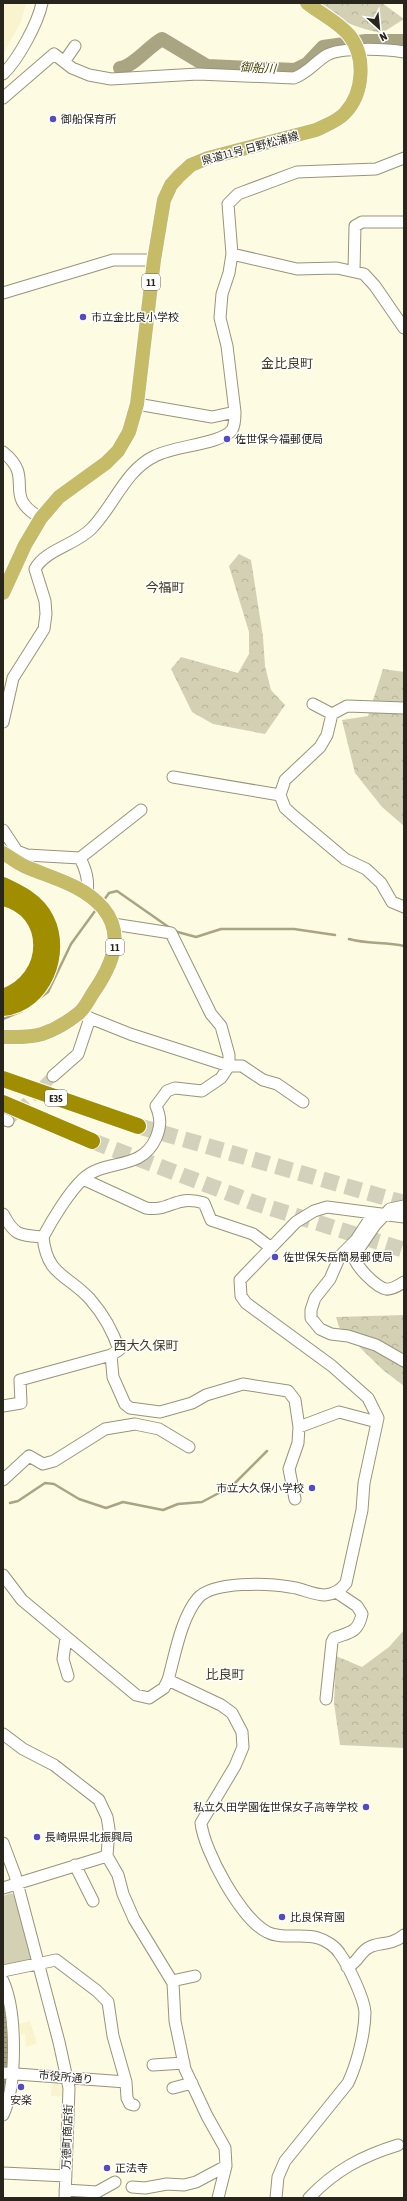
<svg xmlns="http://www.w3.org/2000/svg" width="407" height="2201" font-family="'Asap Condensed','Noto Sans JP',sans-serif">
  <defs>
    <pattern id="forest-crowns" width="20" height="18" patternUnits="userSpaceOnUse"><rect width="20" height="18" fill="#d4d0b4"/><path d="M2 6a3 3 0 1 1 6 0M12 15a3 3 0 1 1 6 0" fill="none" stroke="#b6b29a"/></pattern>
    <pattern id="water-rules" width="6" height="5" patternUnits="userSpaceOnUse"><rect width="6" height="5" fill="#a9a482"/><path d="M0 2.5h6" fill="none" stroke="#8a856a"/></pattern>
  </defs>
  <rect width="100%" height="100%" fill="#fefbe3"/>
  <path fill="#f9f3ce" d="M 3,3 L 26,3 L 21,22 L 3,54 Z
    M 30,2021 L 37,2043 L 26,2047 L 25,2034 L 21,2035 L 19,2024 Z
    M 52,2082 L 57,2082 L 63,2089 L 64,2096 L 51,2096 Z"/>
  <path fill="url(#forest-crowns)" d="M 318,3 L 382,3 L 404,19 L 382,33 C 359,29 335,20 318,3 Z
    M 239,554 L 251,560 L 263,637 L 265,666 L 271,690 L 285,705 L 265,734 L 213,724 L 192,712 L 171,669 L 181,657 L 238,673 L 249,654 L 249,632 L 229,566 Z
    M 383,669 L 404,672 L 404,826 L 382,807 L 355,773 L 342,720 L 368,716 Z
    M 404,1315 L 404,1386 L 383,1370 L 339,1327 L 336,1317 Z
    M 404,1630 L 404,1748 L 340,1745 L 334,1703 L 336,1656 L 362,1667 L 389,1647 Z"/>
  <path fill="#d4d0b4" d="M 11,1893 L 16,1896 L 31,1960 L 3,1969 L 3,1896 Z"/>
  <path fill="url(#water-rules)" d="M 3,1993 C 11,2027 10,2063 3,2098 Z"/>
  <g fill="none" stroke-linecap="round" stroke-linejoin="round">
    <path stroke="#a9a482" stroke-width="2.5" d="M 104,900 L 109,893 L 117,891 L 170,928
      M 174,931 L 196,937 L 221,929 L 294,929 L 335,935
      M 349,939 C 366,944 385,942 404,946
      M 37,1000 L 48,992 L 71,944 L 95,911
      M 3,1019 L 22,1011
      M 10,1503 L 18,1501 L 45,1483 L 54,1484 L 79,1499 L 106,1508 L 123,1502 L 163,1510 L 178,1504 L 202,1502 L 232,1486 L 267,1451"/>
    <path stroke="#a9a482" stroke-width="14" d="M 120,68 C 133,67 149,46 162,39 L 207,66 L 295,70 L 307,64 L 323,47 L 366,41 L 404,41"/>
    <path stroke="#d3d0bb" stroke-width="11" stroke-dasharray="11 5.5" stroke-linecap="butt" d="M 8,1121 L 53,1076"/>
    <path stroke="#d3d0bb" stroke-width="16" stroke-dasharray="16 8" stroke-linecap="butt" d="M 138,1126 L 404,1203
      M 92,1141 L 255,1203 L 404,1250"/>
    <defs>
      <path id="minor" d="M 64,62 L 75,46
        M 3,74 C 18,60 38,23 42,3
        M 3,98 L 54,54 L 72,68 L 89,75 L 111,79 L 198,74 L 294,78 C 308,73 315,62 327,55 C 341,47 387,49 404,52
        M 232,254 L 297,269 L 337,268 L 364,274 L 375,286 L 404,328
        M 354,271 L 355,226 L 362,222 L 404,222
        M 3,293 L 113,260 L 154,260
        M 137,404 L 212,417 L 235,412
        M 3,452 C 37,479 0,495 41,518
        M 313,704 L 332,714
        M 404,708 L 347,706 L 332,714 L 327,735 L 320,747 L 285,780 L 280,795 L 285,808 L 295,817 L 345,859 L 366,869 L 381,883 L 392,902 L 404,907
        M 3,722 L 13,678 L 44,629 L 46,614 L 45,601 L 35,569 C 45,550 75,545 91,529 C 114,506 125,470 155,456 C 174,446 221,444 232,430 C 235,425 235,418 235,412 L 227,346 L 220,318 L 222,294 L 229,273 L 232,254 L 228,204 L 238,194 L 297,172 L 376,169 L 404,158
        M 173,777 L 280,795
        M 3,830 L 17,851 L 27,855 L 80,858 L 141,810
        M 80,858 C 86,870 89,880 87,894
        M 90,1018 L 130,1034 L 229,1066 L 242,1066 L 263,1080 L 277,1084 L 303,1102
        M 53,1076 L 78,1054 L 90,1018 L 84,1015
        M 3,1119 L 8,1121
        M 83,1179 L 146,1208 C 171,1212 175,1194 204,1203 L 211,1220 L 253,1234 L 270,1247
        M 404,1206 L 390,1209 L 375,1225 L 354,1256 C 355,1266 376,1287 386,1289 C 392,1290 399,1285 404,1282
        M 3,1214 C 15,1236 19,1235 43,1237
        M 373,1214 L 356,1240 L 340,1256 L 330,1279 L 315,1298 L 311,1310 L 311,1318 L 320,1329 L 331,1334 L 348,1336 L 376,1345 L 404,1361
        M 111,1355 L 113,1377 L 125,1404 L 130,1408 L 160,1412 L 192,1403 L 206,1395 L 243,1384 L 288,1391 L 295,1400 L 299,1427 L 298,1443 L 289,1469 L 295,1499
        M 3,1406 L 21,1403 L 20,1380 L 111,1355 L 119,1350 C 113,1331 103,1314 90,1299 C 67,1274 47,1276 43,1237 C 52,1220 69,1192 83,1179 C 105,1158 141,1172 156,1138 C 161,1126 161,1118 156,1106 L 167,1091 L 175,1088 L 202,1091 L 221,1078 L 229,1066 L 229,1055 L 221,1026 L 211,1014 L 171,933 L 113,924
        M 299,1427 L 339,1412 L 377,1422
        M 3,1480 L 29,1456 L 43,1464 L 54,1461 L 105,1429 L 135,1424 L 159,1429 L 189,1447
        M 3,1575 L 22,1600 L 136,1695 L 149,1698 L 164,1688 L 168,1680 C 175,1655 181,1618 198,1598 C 213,1581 269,1583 290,1587 C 301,1588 314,1595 325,1595 C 334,1594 341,1590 346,1583 L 362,1510 L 364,1483 L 378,1418 L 368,1398 L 332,1366 L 246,1303 L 241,1296 L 240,1280 L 296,1222 L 314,1211 L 327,1207 L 404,1217
        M 66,1638 L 63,1659 L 68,1676
        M 168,1680 L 221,1705 L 232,1713 L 242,1732 L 243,1747 L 235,1766 L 201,1823 C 204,1851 241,1919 267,1932 C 282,1940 303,1933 318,1938 C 326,1940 336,1947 340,1954 C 348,1965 364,1998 365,2012 C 365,2033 357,2064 348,2083 L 285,2161 L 278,2177 L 276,2198
        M 326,1699 L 332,1642 L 334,1638 C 350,1632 358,1633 362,1614 L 357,1606 L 336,1592
        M 3,1734 L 23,1749 L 54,1765 L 99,1800 L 107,1817 L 109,1829 L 107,1856 L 118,1875 L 123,1894 L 134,1919 L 173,1983 L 175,2021 L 185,2069 L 207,2116 L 225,2148 L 226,2166 L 218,2198
        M 3,1843 L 15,1875 L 59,2042 L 69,2088 L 65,2198
        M 75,1865 L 93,1901
        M 3,1888 L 107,1856
        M 347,1967 C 358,1963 359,1953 368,1948 C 379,1941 389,1947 404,1935
        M 3,1971 L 56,1960 L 97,1991 L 108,2002 L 113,2036 L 126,2082 L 127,2098 L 130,2104 L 134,2105
        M 3,1981 C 17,2012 17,2085 3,2115
        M 172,1981 L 195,1976
        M 153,2065 L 184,2063
        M 3,2073 L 126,2082
        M 173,2088 L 192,2083
        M 3,2173 L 66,2176
        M 132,2187 L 145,2188 L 167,2184 L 184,2185 L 196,2182 L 226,2166
        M 65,2190 L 97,2192 L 115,2182
        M 309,2198 C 334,2171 362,2156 398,2145"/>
      <path id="major" d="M 3,593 L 25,545 L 41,518 L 59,497 L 106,463 L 118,451 L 129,432 L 137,404 L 154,260 L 164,200 L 171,185 L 179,176 L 191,165 L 208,158 L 316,130 C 326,125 338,121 345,113 C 364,93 366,56 349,35 C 338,22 321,14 307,3
        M 3,853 C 10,857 16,862 24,866 C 51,878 82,884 103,908 C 126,936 111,967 93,993 C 89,999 85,1008 79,1013 C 69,1021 54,1030 42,1034 C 29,1038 16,1037 3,1037"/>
      <path id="highway" d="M 3,885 C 20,893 37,901 46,919 C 63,952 44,1004 3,1008
        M 3,898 C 54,910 54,979 3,997
        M 3,1079 L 138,1126
        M 3,1103 L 92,1141"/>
    </defs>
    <use href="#minor" stroke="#989479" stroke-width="13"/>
    <use href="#major" stroke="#fff" stroke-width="16"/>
    <use href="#highway" stroke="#fff" stroke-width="18"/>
    <use href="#minor" stroke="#fff" stroke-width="11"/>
    <use href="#major" stroke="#c6bb66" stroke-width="14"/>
    <use href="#highway" stroke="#a08d00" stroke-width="16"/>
  </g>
  <g fill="#524bc2" stroke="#fff" stroke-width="1.5">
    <circle cx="53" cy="119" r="4"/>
    <circle cx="83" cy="317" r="4"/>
    <circle cx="227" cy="439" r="4"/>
    <circle cx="275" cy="1257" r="4"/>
    <circle cx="312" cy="1488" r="4"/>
    <circle cx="366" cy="1807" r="4"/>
    <circle cx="37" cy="1837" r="4"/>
    <circle cx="282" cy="1917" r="4"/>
    <circle cx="21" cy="2087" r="4"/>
    <circle cx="107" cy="2168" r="4"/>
  </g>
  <g text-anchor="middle" stroke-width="3" stroke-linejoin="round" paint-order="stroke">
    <g fill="#fff" stroke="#686760" stroke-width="1">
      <rect x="142" y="274" width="18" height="16" rx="3"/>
      <rect x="106" y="939" width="18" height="16" rx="3"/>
      <rect x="45" y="1090" width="22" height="16" rx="3"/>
    </g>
    <g font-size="10" font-weight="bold" fill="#28261c">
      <text x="151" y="286">11</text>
      <text x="115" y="951">11</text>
      <text x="56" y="1102">E35</text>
    </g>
    <g font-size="11" fill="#28261c" stroke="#fff" text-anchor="start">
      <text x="61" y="123">御船保育所</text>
      <text x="91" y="321">市立金比良小学校</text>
      <text x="235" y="443">佐世保今福郵便局</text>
      <text x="283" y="1261">佐世保矢岳簡易郵便局</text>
      <text x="304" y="1492" text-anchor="end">市立大久保小学校</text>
      <text x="358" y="1811" text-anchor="end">私立久田学園佐世保女子高等学校</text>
      <text x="45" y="1841">長崎県県北振興局</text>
      <text x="290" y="1921">比良保育園</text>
      <text x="21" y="2104" text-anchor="middle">安楽</text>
      <text x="115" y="2172">正法寺</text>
    </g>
    <g font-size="11" fill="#28261c" stroke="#fff">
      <text transform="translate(250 148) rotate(-15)" y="4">県道11号 日野松浦線</text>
      <text transform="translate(66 2077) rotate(5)" y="4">市役所通り</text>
      <text transform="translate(67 2137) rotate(-88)" y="4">万徳町商店街</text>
    </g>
    <g font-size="12" font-style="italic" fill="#4b4203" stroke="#fff">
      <text transform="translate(258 68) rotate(3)" y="4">御船川</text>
    </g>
    <g font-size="13" fill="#403b23" stroke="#fff">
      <text x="287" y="368">金比良町</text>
      <text x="165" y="592">今福町</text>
      <text x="146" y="1350">西大久保町</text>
      <text x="225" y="1679">比良町</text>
    </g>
  </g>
  <rect width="407" height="2201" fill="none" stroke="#28261c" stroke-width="8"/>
  <g transform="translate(379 28) rotate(153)" stroke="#ffffff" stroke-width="3" paint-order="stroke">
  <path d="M0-3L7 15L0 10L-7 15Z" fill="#28261c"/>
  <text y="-6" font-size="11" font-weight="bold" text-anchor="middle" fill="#28261c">N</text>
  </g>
</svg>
